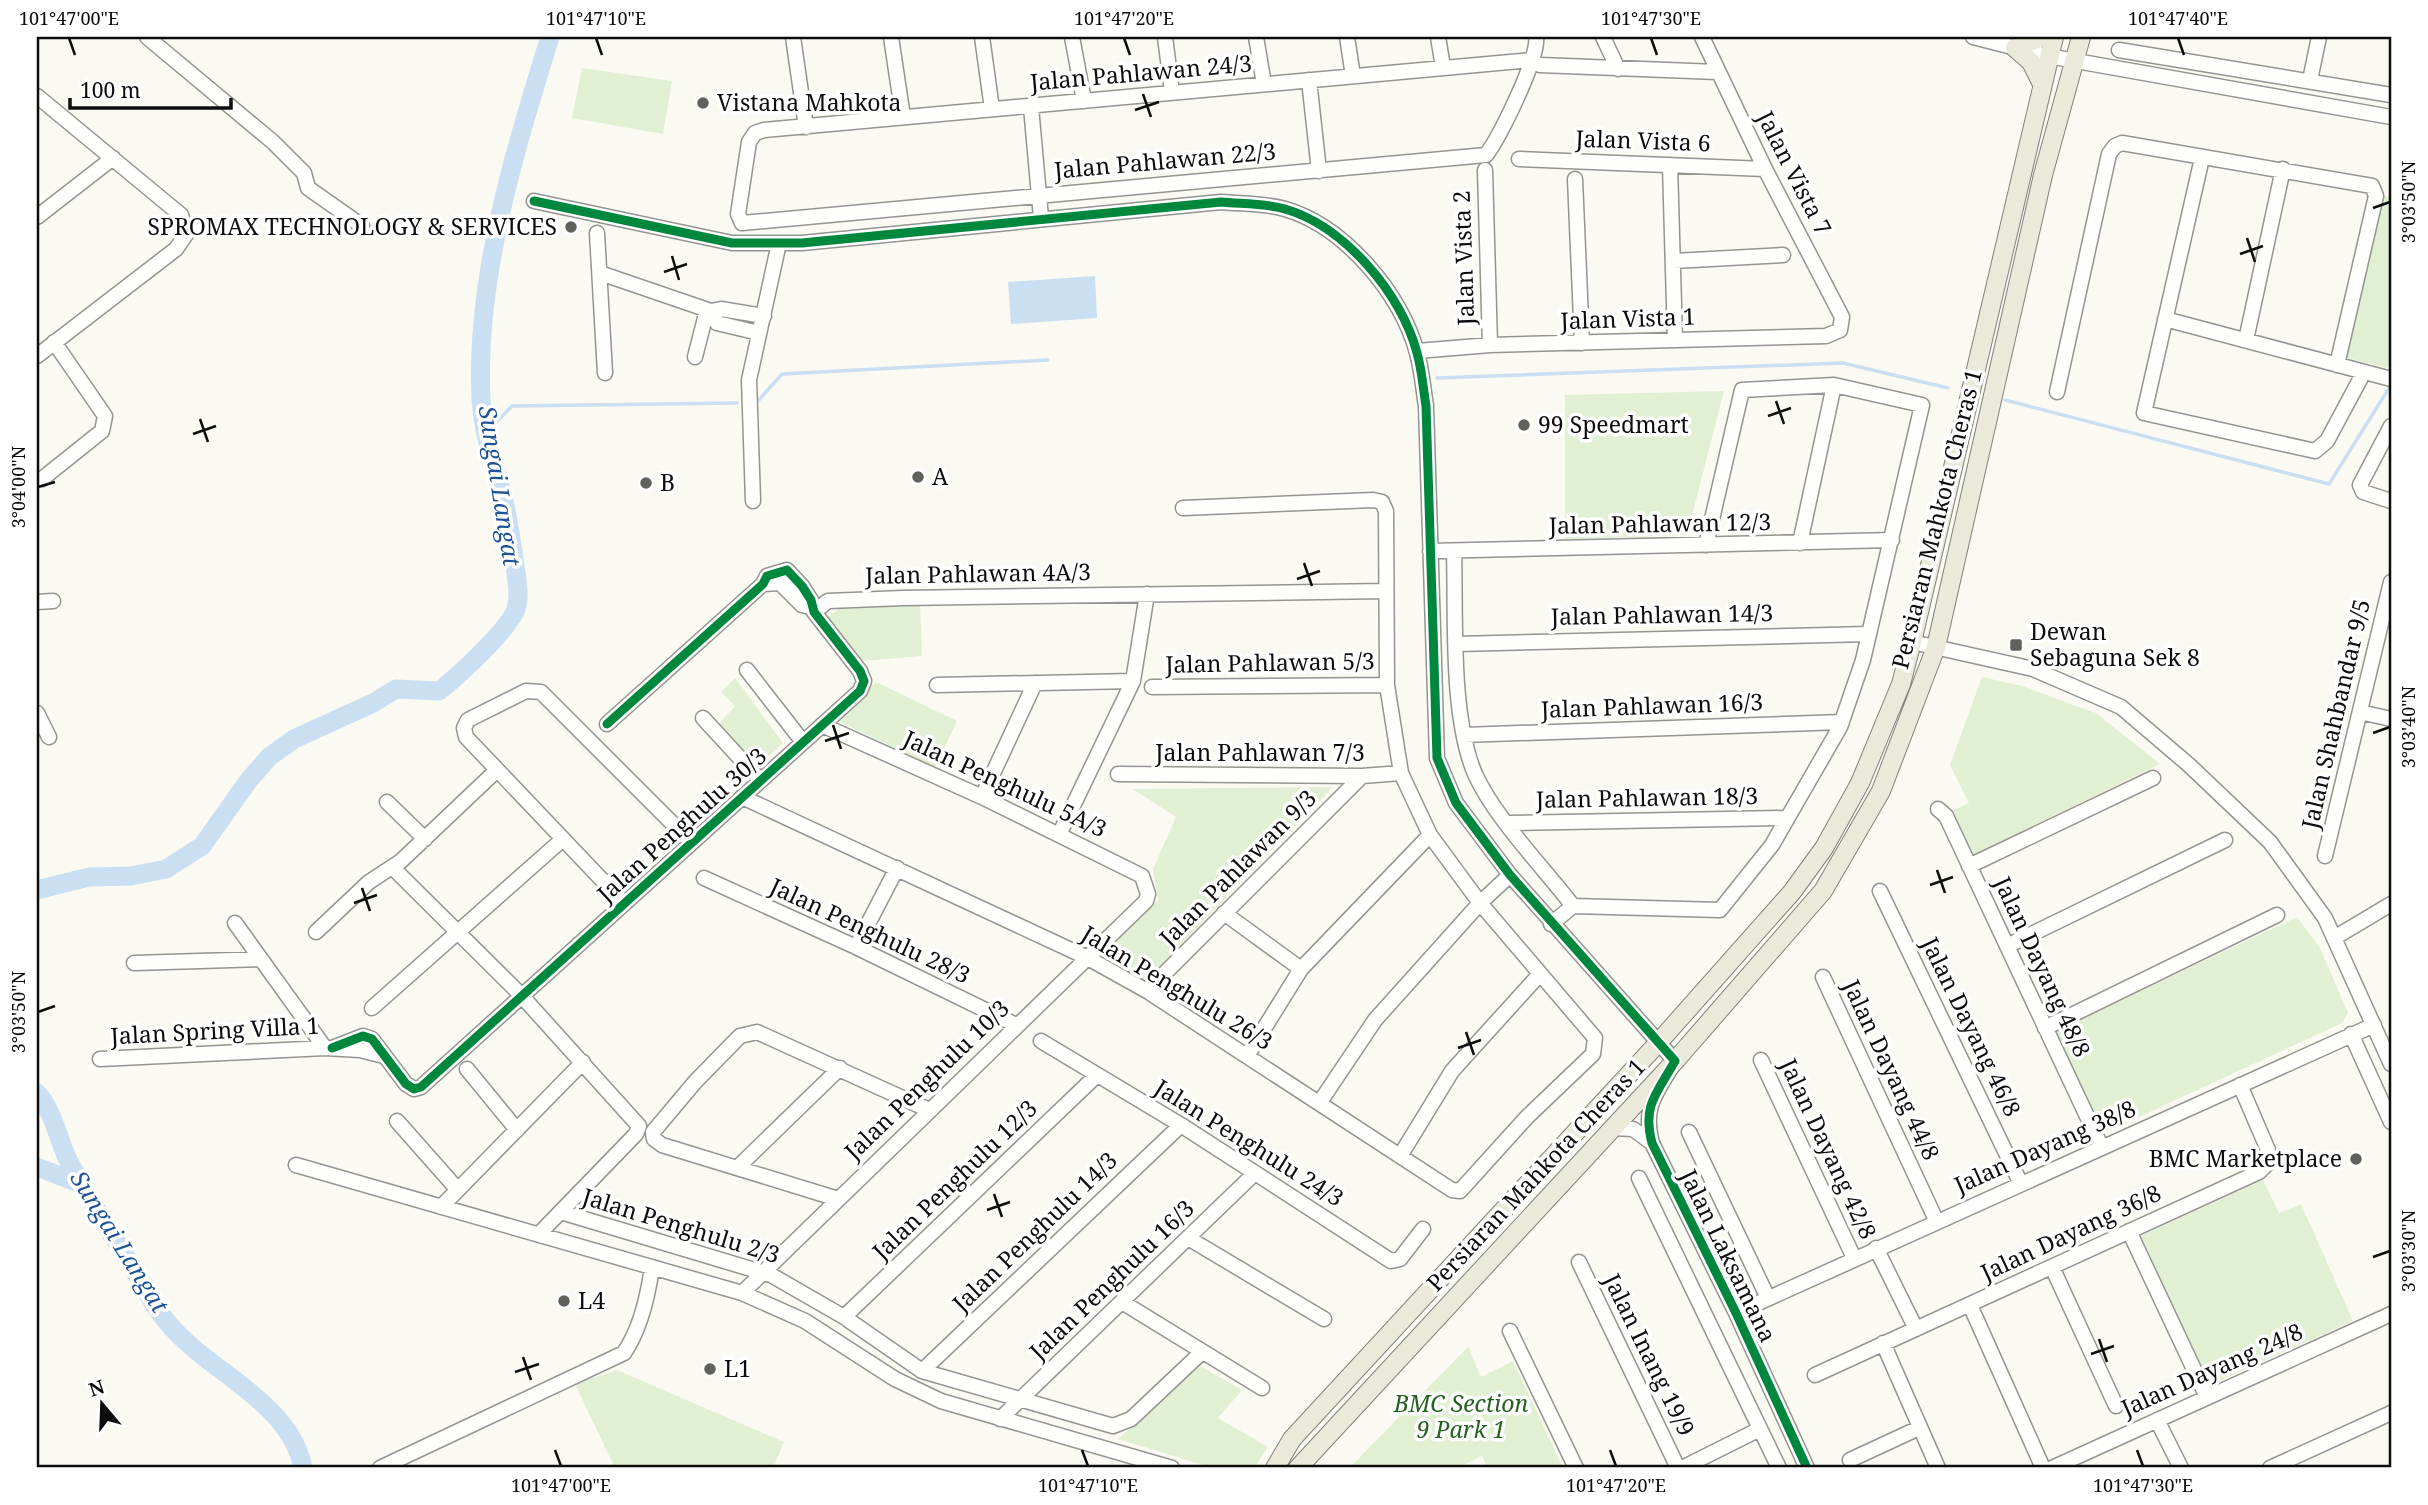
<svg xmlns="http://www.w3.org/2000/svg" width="2428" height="1505" font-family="'Noto Serif',serif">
  <rect width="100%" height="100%" fill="#fafaf2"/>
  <path fill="#e1efd3" d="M 582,68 L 672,81 L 663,134 L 572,118 Z
    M 2380,195 L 2391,197 L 2391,361 L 2387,368 L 2344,357 Z
    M 1724,391 L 1687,535 L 1565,539 L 1565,395 Z
    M 920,603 L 922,656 L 862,661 L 828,617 L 840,608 Z
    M 1982,677 L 2022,686 L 2096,713 L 2160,764 L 1971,856 L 1949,812 L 1969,803 L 1950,765 Z
    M 735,678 L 783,743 L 757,767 L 717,726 L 735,706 L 721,692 Z
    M 876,682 L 957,721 L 935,767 L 836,720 Z
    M 1333,787 L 1144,982 L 1101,954 L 1158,900 L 1153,869 L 1176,817 L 1133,789 Z
    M 2297,917 L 2320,948 L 2348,1013 L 2342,1023 L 2102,1134 L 2056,1031 Z
    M 2263,1180 L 2279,1213 L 2301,1204 L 2353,1321 L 2210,1385 L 2141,1236 Z
    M 1468,1347 L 1481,1377 L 1513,1361 L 1563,1468 L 1488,1468 L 1482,1456 L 1457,1468 L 1354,1468 L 1353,1464 Z
    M 1200,1366 L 1242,1390 L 1218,1418 L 1268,1447 L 1254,1468 L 1213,1468 L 1118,1439 Z
    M 617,1370 L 784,1442 L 773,1468 L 615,1468 L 575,1384 Z"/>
  <path fill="#cadff2" d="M 1095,276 L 1097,318 L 1011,324 L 1008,282 Z"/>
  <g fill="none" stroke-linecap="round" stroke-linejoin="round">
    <path stroke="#cadff2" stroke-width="3.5" d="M 1437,378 L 1843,363 L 1948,388
      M 2005,400 L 2329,484 L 2391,385
      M 758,401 L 782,374 L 1048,360
      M 485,434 L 512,406 L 737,403"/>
    <path stroke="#cadff2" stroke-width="19" d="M 37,890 L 89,877 L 131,876 L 166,869 L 202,846 L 249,780 L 269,757 L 294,739 L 373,703 L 396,689 L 439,691 C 456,678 513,626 517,606 C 520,591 516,574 514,559 C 511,538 508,517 503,497 C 494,464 483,433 481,399 C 475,279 515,150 550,37
      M 37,1093 C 53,1110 58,1139 68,1160 C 87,1196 109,1230 131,1265 C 143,1284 153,1306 168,1323 C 208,1372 290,1401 303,1468
      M 37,1167 L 81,1184"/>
    <defs>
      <path id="minor" d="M 147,37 L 273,142 L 304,173 L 308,188 L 362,226
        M 793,37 L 806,127
        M 891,37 L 903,117
        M 982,37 L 992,109
        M 1072,37 L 1084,101
        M 1165,37 L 1172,92
        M 1256,37 L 1264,84
        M 1347,37 L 1353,76
        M 1438,37 L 1443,67
        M 1603,37 L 1618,69
        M 1973,37 L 2048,56 L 2391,117
        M 2119,50 L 2391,95
        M 1532,60 L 764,130 L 755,133 L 749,142 L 738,214 L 742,223 L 1486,155 C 1499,138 1540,56 1536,37
        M 1540,65 L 1717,72
        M 1309,80 L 1319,171
        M 2310,80 L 2319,37
        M 37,96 L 181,215 L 187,233 L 176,249 L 37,356
        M 1031,107 L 1041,218
        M 2202,158 L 2144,413 L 2315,451 L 2327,441 L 2364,372
        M 1519,159 L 1765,169
        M 1670,165 L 1675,340
        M 1485,170 L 1490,345
        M 1575,179 L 1582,343
        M 534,201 L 732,243 L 802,243 L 1221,202 C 1242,204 1264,203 1285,209 C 1344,226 1402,294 1417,353 C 1422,370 1423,388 1426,406 L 1437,758 L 1456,803 L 1510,875 L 1675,1061 C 1657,1093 1642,1105 1652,1143 L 1736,1313 L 1807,1468
        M 37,217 L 113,158
        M 597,233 L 605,373
        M 1674,261 L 1783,255
        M 600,273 L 711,311 L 721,309 L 764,316
        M 711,311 L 717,323 L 759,333
        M 2165,319 L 2391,379
        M 2246,340 L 2283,169
        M 1417,351 L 1490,345 L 1826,336 L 1840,330 L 1842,317 L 1765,169 L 1702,37
        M 695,357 L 707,310
        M 2057,392 L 2109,154 L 2115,146 L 2122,143 L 2372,186 L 2376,196 L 2337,365
        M 2391,426 L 2360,485 L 2363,492 L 2391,501
        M 42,479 L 102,431 L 105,416 L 54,342
        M 753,501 L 749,380 L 779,243
        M 1800,543 L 1834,385
        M 1430,551 L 1892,540
        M 1454,552 C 1456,616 1450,715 1475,774 C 1495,818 1543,867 1573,906
        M 763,584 L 780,583 L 802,605 L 810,607
        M 37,602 L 53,601
        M 814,612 L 828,601 L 903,598 L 1385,591
        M 1912,642 L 2033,669 L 2121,707 L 2189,765 L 2270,842 L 2325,918 L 2391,1064
        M 1457,644 L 1868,634
        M 747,670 L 803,742
        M 937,685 L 1133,681
        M 1152,687 L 1387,685
        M 2360,712 L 2391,719
        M 37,713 L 49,737
        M 703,718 L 760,780
        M 1464,735 L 1842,722
        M 1118,774 L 1362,776 L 1401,773
        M 742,797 L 1086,957 L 1147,991 L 1452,1190 L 1460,1191 L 1527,1117 L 1593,1054 L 1595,1038 L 1480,903 L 1430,835 L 1401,773 L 1387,685 L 1386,511 L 1382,502 L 1373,500 L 1183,508
        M 982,797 L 1035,683
        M 387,802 L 425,839
        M 1938,809 L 1946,816 L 2101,1146
        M 1508,823 L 1786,818
        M 1059,835 L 1133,681 L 1147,594
        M 2325,856 L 2391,582
        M 1969,866 L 2153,778
        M 393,868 L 520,994 L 639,1126 L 636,1134 L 539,1234
        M 704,878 L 856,947 L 1016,1025
        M 1880,891 L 2020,1182
        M 623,902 L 466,737 L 464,728 L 468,720 L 526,691 L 541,692 L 691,842
        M 1573,906 L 1720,910 L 1772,845 L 1840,727 L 1863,660 L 1922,405 L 1834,385 L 1742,390 L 1706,545
        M 1224,913 L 1301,969
        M 235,923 L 325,1048
        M 1551,924 L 1573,906
        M 316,932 L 369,882 L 401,861 L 496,771
        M 2334,938 L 2391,904
        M 2007,946 L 2225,840
        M 856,947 L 897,868
        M 134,963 L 261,959
        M 1823,977 L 1936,1220
        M 1147,991 L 1362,776
        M 372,1008 L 563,839
        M 2045,1028 L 2277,915
        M 2351,1034 L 2391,1122
        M 1041,1041 L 1181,1125 L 1391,1261 L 1400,1259 L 1423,1229
        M 332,1048 L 363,1036 L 372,1039 L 406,1084 L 414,1089 L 421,1087 L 860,691 L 864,681 L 860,671 L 814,612 L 811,600 L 802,586 L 787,570 L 767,576 L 763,584 L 607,724
        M 1247,1056 L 1301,969 L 1430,835
        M 100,1059 L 325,1048 L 360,1050 L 384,1056
        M 1761,1060 L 1854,1258
        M 467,1069 L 517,1130
        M 1320,1102 L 1375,1020 L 1480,903 L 1510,875
        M 397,1121 L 458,1190
        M 1612,1128 L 1633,1129 L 1652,1143
        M 1689,1132 L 1768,1298
        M 1400,1156 L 1452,1071 L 1539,975
        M 296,1165 L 742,1293 L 805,1321 L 895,1379 L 941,1401 L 1172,1468
        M 738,1167 L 840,1068
        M 1639,1178 L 1779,1468
        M 838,1199 L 662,1145 L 654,1139 L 653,1132 L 695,1082 L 740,1036 L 757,1032 L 929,1110
        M 441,1207 L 583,1062
        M 561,1212 L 771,1275 L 844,1317 L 922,1371 L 1113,1426 L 1131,1419 L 1202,1352
        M 2129,1231 L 2207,1397
        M 1188,1238 L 1324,1319
        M 1876,1248 L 1916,1329
        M 1579,1262 L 1678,1468
        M 2052,1267 L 2116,1406
        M 742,1293 L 1146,901 L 1148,894 L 1142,876 L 982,797 L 822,725
        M 1122,1302 L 1262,1388
        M 1970,1305 L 2043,1468
        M 1736,1313 L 2374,1025
        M 844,1317 L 1097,1075
        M 1510,1331 L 1576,1468
        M 1883,1343 L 1938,1468
        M 922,1371 L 1181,1125
        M 1815,1375 L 2259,1172 L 2268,1163 L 2268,1150 L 2240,1085
        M 1000,1419 L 1255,1173
        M 2157,1420 L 2181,1468
        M 1850,1460 L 1919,1428
        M 380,1468 L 624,1353 C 641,1328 648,1296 652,1267
        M 1682,1468 L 1760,1429
        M 2052,1468 L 2391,1314
        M 2270,1468 L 2391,1413"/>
      <path id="major" d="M 2015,48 L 2031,62 L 2042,84
        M 2015,48 L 2042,37
        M 1275,1468 L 1292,1439 L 1658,1043 L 1792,892 L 1824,848 L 1860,783 L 1901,684 L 1912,642 L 2054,37
        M 1298,1468 L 1675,1061 L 1823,891 L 1881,791 L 1936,647 L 2043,175 L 2081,37"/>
    </defs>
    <use href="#minor" stroke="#949490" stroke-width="17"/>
    <use href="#major" stroke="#81817d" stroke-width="20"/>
    <use href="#minor" stroke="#fefefd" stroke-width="14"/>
    <use href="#major" stroke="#ebe9d9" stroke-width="18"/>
    <defs>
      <path id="cycleway" d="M 534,201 L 732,243 L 802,243 L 1221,202 C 1242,204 1264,203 1285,209 C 1344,226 1402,294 1417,353 C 1422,370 1423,388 1426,406 L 1437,758 L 1456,803 L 1510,875 L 1675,1061 C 1657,1093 1642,1105 1652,1143 L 1736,1313 L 1807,1468
        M 332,1048 L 363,1036 L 372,1039 L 406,1084 L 414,1089 L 421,1087 L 860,691 L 864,681 L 860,671 L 814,612 L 811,600 L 802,586 L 787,570 L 767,576 L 763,584 L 607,724"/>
    </defs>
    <use href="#cycleway" stroke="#fff" stroke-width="13"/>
    <use href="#cycleway" stroke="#00873e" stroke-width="9"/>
  </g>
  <path fill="none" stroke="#0d0d0d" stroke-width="2.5" d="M 69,38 L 75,55M 596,38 L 602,55M 1124,38 L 1130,55M 1651,38 L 1657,55M 2178,38 L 2184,55M 1143,94 L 1151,117M 1135,110 L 1159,102M 2373,208 L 2390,202M 2247,238 L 2255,262M 2240,254 L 2263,246M 672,256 L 679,280M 664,272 L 687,264M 1776,401 L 1784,424M 1768,416 L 1791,408M 200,419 L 208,442M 193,434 L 216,426M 38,487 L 55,482M 1304,563 L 1312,586M 1297,579 L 1320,571M 833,725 L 841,749M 2373,733 L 2390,727M 825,741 L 849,733M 1937,870 L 1945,893M 1930,885 L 1953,877M 362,888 L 370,911M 354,903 L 377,895M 38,1012 L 55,1006M 1466,1032 L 1474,1055M 1458,1048 L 1481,1040M 994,1194 L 1002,1217M 987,1210 L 1010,1202M 2373,1257 L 2390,1251M 2099,1339 L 2107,1362M 2091,1354 L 2114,1346M 523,1357 L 531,1380M 515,1372 L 539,1364M 555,1450 L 561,1466M 1082,1450 L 1088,1466M 1610,1450 L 1616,1466M 2137,1450 L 2143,1466"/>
  <g fill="#60605d" stroke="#fff" stroke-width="2.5">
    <circle cx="703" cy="103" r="7"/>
    <circle cx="571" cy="227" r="7"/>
    <circle cx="1524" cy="425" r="7"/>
    <circle cx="918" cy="477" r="7"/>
    <circle cx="646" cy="483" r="7"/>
    <rect x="2009" y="638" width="14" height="14" rx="3.5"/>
    <circle cx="2356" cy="1159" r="7"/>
    <circle cx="564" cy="1301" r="7"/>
    <circle cx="710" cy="1369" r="7"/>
  </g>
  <g text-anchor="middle" stroke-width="7" stroke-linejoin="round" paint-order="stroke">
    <g font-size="23" fill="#0d0d0d" stroke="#fff">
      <text transform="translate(1141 73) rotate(-5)" y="8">Jalan Pahlawan 24/3</text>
      <text transform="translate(1643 141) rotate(2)" y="8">Jalan Vista 6</text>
      <text transform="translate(1165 161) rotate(-5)" y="8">Jalan Pahlawan 22/3</text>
      <text transform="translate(1794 173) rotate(63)" y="8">Jalan Vista 7</text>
      <text transform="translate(1464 258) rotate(-92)" y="8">Jalan Vista 2</text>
      <text transform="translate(1628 319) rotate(-2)" y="8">Jalan Vista 1</text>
      <text transform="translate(1937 519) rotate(-76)" y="8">Persiaran Mahkota Cheras 1</text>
      <text transform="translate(1660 524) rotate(-1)" y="8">Jalan Pahlawan 12/3</text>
      <text transform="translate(978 574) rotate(-1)" y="8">Jalan Pahlawan 4A/3</text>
      <text transform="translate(1662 615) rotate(-1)" y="8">Jalan Pahlawan 14/3</text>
      <text transform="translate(1270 663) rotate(-1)" y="8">Jalan Pahlawan 5/3</text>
      <text transform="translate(1652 706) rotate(-2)" y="8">Jalan Pahlawan 16/3</text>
      <text transform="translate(2336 714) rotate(-77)" y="8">Jalan Shahbandar 9/5</text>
      <text x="1260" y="761">Jalan Pahlawan 7/3</text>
      <text transform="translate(1005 784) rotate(25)" y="8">Jalan Penghulu 5A/3</text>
      <text transform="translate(1647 798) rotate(-1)" y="8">Jalan Pahlawan 18/3</text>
      <text transform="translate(682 825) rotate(-42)" y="8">Jalan Penghulu 30/3</text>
      <text transform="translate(1238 868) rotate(-45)" y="8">Jalan Pahlawan 9/3</text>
      <text transform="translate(870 931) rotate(25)" y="8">Jalan Penghulu 28/3</text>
      <text transform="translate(2042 967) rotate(65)" y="8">Jalan Dayang 48/8</text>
      <text transform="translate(1177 988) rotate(31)" y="8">Jalan Penghulu 26/3</text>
      <text transform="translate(1971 1027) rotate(64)" y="8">Jalan Dayang 46/8</text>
      <text transform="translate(215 1031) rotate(-3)" y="8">Jalan Spring Villa 1</text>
      <text transform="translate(1891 1070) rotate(65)" y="8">Jalan Dayang 44/8</text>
      <text transform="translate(927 1080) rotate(-44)" y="8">Jalan Penghulu 10/3</text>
      <text transform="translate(1249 1143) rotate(32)" y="8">Jalan Penghulu 24/3</text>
      <text transform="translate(2045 1147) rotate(-24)" y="8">Jalan Dayang 38/8</text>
      <text transform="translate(1828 1149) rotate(65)" y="8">Jalan Dayang 42/8</text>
      <text transform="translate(1536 1175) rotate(-47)" y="8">Persiaran Mahkota Cheras 1</text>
      <text transform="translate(955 1180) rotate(-44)" y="8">Jalan Penghulu 12/3</text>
      <text transform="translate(681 1226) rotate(17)" y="8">Jalan Penghulu 2/3</text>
      <text transform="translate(1035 1232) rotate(-44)" y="8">Jalan Penghulu 14/3</text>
      <text transform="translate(2071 1233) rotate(-25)" y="8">Jalan Dayang 36/8</text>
      <text transform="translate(1728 1256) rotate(64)" y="8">Jalan Laksamana</text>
      <text transform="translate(1112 1280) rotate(-44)" y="8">Jalan Penghulu 16/3</text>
      <text transform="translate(1649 1355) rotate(64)" y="8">Jalan Inang 19/9</text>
      <text transform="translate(2212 1370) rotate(-24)" y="8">Jalan Dayang 24/8</text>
    </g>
    <g font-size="23" fill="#0d0d0d" stroke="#fff" text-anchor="start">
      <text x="717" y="111">Vistana Mahkota</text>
      <text x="557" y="235" text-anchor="end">SPROMAX TECHNOLOGY &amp; SERVICES</text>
      <text x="1538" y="433">99 Speedmart</text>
      <text x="932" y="485">A</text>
      <text x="660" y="491">B</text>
      <text x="2030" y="640">Dewan<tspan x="2030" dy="26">Sebaguna Sek 8</tspan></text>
      <text x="2342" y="1167" text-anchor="end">BMC Marketplace</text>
      <text x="578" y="1309">L4</text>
      <text x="724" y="1377">L1</text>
    </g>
    <g font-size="23" font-style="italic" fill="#276121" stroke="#fff">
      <text x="1461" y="1412">BMC Section<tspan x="1461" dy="26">9 Park 1</tspan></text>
    </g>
    <g font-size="24" font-style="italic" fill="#1e5497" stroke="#fff">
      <text transform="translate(499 486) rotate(81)" y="8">Sungai Langat</text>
      <text transform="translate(119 1242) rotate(58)" y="8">Sungai Langat</text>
    </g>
  </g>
  <rect width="2428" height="1505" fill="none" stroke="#ffffff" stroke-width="77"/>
  <g transform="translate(102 1404) rotate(341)" stroke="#ffffff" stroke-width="5" paint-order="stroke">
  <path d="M0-5L12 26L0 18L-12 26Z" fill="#0d0d0d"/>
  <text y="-10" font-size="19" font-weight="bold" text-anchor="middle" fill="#0d0d0d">N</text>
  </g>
  <path d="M70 98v10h161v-10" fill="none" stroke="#0d0d0d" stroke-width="3.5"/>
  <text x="80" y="98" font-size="21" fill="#0d0d0d" stroke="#ffffff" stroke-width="5" paint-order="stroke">100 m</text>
  <rect x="38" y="38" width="2352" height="1428" fill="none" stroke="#0d0d0d" stroke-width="2.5"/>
  <g font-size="18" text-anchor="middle" fill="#0d0d0d">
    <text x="69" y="25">101°47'00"E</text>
    <text x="596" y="25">101°47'10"E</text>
    <text x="1124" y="25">101°47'20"E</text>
    <text x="1651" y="25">101°47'30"E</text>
    <text x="2178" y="25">101°47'40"E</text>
    <text transform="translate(2409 202) rotate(-90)" y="6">3°03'50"N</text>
    <text transform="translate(19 487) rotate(-90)" y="6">3°04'00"N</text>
    <text transform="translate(2409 727) rotate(-90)" y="6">3°03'40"N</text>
    <text transform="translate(19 1012) rotate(-90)" y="6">3°03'50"N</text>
    <text transform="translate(2409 1251) rotate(-90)" y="6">3°03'30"N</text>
    <text x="561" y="1492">101°47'00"E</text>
    <text x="1088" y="1492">101°47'10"E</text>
    <text x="1616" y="1492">101°47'20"E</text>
    <text x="2143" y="1492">101°47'30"E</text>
  </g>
</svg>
